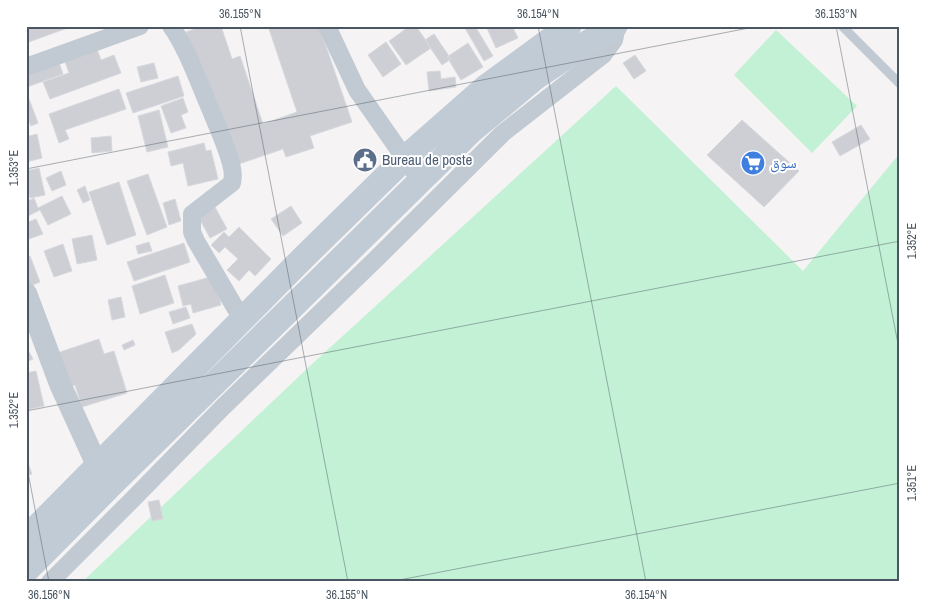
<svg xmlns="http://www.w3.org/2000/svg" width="926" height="608" font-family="'Archivo Narrow','Noto Naskh Arabic',sans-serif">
  <rect width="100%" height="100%" fill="#f5f3f3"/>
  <path fill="#c3f1d5" d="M 776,30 L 857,106 L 812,153 L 734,75 Z
    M 616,86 L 803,271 L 900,153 L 900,582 L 82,582 L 310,366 Z"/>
  <path fill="#cdcfd5" stroke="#d7d9de" d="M 26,26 L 73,26 L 26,43 Z
    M 203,26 L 221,26 L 232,59 L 240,56 L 263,124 L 297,112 L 268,26 L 319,26 L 352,122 L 310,136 L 314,148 L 286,157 L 283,149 L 239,164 L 220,132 L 186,32 Z
    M 410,26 L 416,26 L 431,48 L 406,65 L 389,41 Z
    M 468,26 L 475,26 L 493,56 L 484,61 L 465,28 Z
    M 486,26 L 512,26 L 518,38 L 496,48 Z
    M 434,34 L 451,59 L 442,65 L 425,40 Z
    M 386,42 L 401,64 L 383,77 L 368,55 Z
    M 468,43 L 483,67 L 461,80 L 447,57 Z
    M 95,44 L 101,60 L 114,55 L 121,73 L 50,99 L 43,82 L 69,73 L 63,56 Z
    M 635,55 L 646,71 L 634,79 L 623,63 Z
    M 58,60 L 63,74 L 27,87 L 26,71 Z
    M 154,63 L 158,78 L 141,82 L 137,67 Z
    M 440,71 L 441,79 L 455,77 L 456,87 L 429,91 L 427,72 Z
    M 178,76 L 184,96 L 133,113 L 126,93 Z
    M 119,89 L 126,109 L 65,130 L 69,139 L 59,143 L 49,114 Z
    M 183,98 L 188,112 L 181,115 L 186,128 L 171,133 L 161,106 Z
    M 29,99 L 38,123 L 31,126 L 26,113 L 26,100 Z
    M 159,110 L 168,147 L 147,152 L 138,116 Z
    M 742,120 L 799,171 L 764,207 L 707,155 Z
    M 861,125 L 870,139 L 840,156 L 832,142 Z
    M 37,134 L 42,158 L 26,162 L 26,137 Z
    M 111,136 L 112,151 L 92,153 L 91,138 Z
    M 204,143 L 206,151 L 211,150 L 218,179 L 188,186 L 183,163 L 171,166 L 168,152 Z
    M 39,168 L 45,195 L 30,198 L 26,181 L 26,171 Z
    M 61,171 L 66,185 L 52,191 L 46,178 Z
    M 148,174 L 167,227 L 147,235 L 127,181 Z
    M 119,182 L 136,235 L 107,245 L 89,192 Z
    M 85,186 L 90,200 L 83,203 L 77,190 Z
    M 62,196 L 71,214 L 48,225 L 40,210 L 26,217 L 26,202 L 34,198 L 38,208 Z
    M 175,199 L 181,221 L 169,225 L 163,203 Z
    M 291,206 L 302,223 L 283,236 L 271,219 Z
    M 215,207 L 227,229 L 210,238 L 198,216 Z
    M 36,219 L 43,234 L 26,240 L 26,223 Z
    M 239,227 L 271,259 L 255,276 L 249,270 L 239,281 L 227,270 L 238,259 L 225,247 L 219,253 L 211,245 L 224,232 L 229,237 Z
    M 92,235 L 97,260 L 77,264 L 72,239 Z
    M 149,242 L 152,251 L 138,254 L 136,246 Z
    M 184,243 L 190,262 L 134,281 L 127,262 Z
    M 63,244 L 72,271 L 54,277 L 44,251 Z
    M 30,256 L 40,282 L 30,286 L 26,277 L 26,257 Z
    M 165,275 L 174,303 L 140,314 L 132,286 Z
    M 214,276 L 221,305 L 193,313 L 191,304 L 183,306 L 178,286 Z
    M 121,297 L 125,317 L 112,320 L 108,300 Z
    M 186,307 L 190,318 L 173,324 L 169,312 Z
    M 192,324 L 196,334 L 179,350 L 172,353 L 165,332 Z
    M 99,339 L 104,354 L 114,351 L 127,393 L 82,407 L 75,385 L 68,387 L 57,353 Z
    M 133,340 L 135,345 L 124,350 L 122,345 Z
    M 28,350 L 33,359 L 26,362 L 26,351 Z
    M 36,371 L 44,406 L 26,410 L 26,373 Z
    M 26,458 L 32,474 L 26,476 Z
    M 159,500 L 163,519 L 152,521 L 148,502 Z"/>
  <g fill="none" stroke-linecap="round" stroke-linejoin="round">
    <path stroke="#c1cad2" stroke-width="9" d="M 842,26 L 900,84"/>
    <path stroke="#c1cad2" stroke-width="18" d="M 171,26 C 187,48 201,88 212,113 C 219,131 228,149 232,168 C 233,173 233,178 232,183 L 192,214 L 192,232 L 196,241 L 243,321
      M 327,26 L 357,90 L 420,180
      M 26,67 L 140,26
      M 50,582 L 130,502 L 223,407 L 377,258 L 503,133 L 603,55 L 614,40 L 617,26"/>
    <path stroke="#c1cad2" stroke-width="22" d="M 26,293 L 60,384 L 97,465 L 108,479"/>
    <path stroke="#c1cbd6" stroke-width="25" d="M 26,538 L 304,257 L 404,159 L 487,86 L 569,26
      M 26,571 L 112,484 L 470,132 L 535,78 L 587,43 L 615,26"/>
  </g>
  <path fill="none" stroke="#4a5661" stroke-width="1" stroke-opacity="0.45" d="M 240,26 L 348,582M 538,26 L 646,582M 836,26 L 900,354M 26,169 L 759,26M 26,411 L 900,241M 26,462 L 49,582M 389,582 L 900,483"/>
  <defs>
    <symbol id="civic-disc" viewBox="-11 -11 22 22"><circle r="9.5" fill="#5c6f8a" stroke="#fff"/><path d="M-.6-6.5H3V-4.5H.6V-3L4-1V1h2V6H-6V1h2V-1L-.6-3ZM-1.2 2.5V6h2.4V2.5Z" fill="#fff"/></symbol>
    <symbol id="supermarket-disc" viewBox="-11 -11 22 22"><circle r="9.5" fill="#3f7fe0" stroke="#fff"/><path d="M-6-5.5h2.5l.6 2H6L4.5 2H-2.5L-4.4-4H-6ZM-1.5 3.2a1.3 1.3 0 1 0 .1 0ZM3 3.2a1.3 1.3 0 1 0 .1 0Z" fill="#fff"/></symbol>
  </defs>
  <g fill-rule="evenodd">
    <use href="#civic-disc" x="351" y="146" width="28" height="28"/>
    <use href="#supermarket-disc" x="739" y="149" width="28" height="28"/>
  </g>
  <g text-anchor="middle" stroke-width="4" stroke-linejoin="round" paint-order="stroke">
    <g font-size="15" fill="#4e5e75" stroke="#fff" text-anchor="start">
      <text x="382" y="165">Bureau de poste</text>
    </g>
    <g font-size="15" fill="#366cbe" stroke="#fff" text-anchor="start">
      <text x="770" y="168">سوق</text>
    </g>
  </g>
  <rect width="926" height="608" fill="none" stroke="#ffffff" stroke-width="55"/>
  <rect x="28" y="28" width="870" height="552" fill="none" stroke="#4a5661" stroke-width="2"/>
  <g font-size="12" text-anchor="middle" fill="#4a5661">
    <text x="240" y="18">36.155°N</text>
    <text x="538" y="18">36.154°N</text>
    <text x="836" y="18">36.153°N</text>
    <text transform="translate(14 168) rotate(-90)" y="4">1.353°E</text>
    <text transform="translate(912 241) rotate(-90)" y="4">1.352°E</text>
    <text transform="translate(14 410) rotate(-90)" y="4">1.352°E</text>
    <text transform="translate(912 483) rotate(-90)" y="4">1.351°E</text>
    <text x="49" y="599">36.156°N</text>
    <text x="347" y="599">36.155°N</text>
    <text x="646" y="599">36.154°N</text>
  </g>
</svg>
